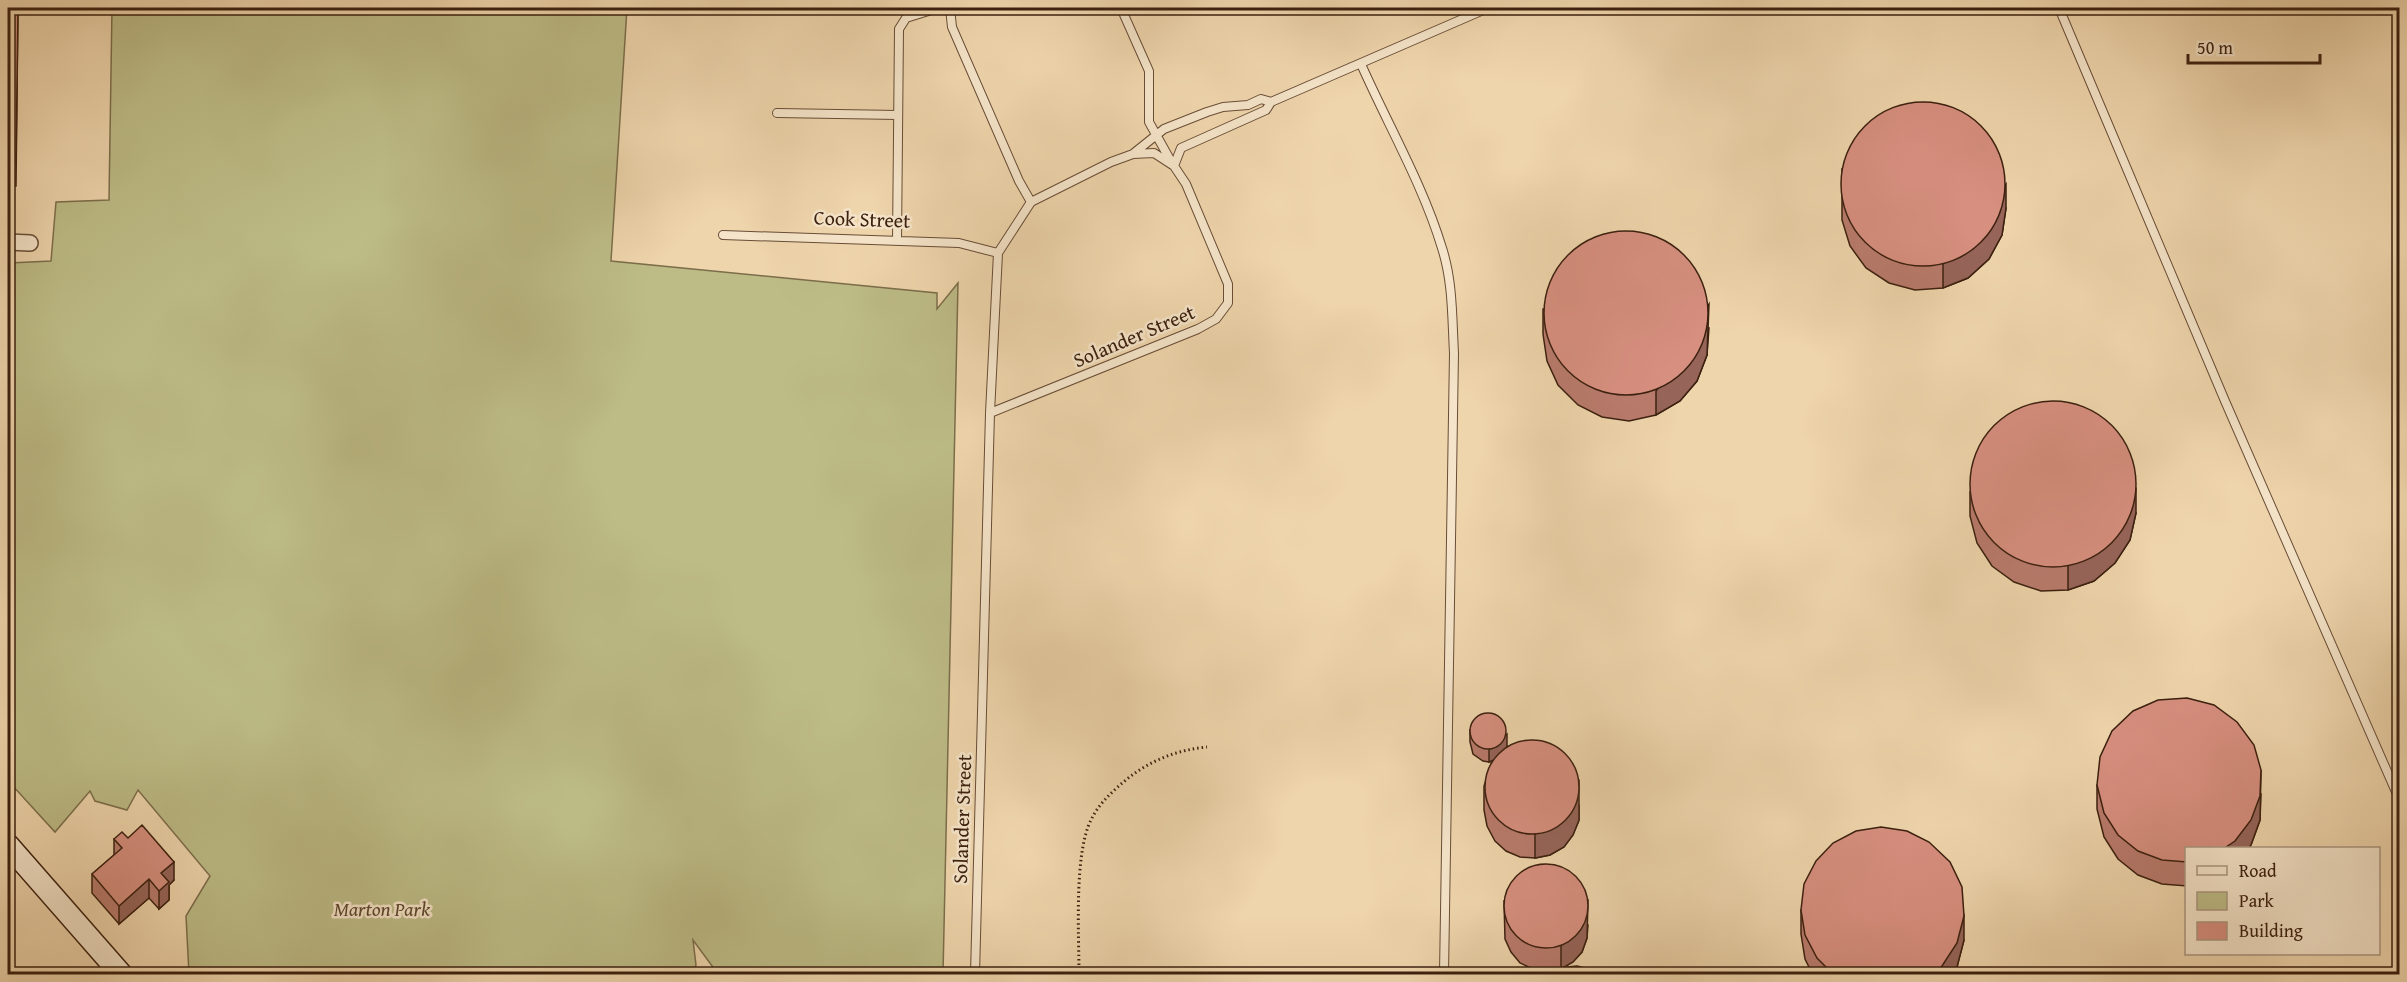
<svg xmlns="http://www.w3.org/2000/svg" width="2407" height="982" font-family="'Gentium Book Plus',serif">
  <rect width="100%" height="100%" fill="#efd5ac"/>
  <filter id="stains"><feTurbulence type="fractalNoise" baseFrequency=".00333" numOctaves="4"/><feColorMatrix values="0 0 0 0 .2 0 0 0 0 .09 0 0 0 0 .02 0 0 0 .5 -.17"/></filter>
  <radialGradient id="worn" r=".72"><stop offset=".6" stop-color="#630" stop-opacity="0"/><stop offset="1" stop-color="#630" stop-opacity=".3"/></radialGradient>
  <path fill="#bdbc87" stroke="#7c6e4b" stroke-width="1.5" d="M 112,8 L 627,8 L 611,261 L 937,293 L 937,309 L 958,283 L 943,974 L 718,974 L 693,940 L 696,965 L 691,974 L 189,974 L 186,916 L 210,876 L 138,790 L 127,810 L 95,801 L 90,791 L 55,832 L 12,785 L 8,783 L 9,263 L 51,261 L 56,202 L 109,200 Z"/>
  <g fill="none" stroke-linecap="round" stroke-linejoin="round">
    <defs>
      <path id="service" d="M 950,8 L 952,27 L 1019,181 L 1031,202
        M 1121,8 L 1149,71 L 1149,122 L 1173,165
        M 2059,8 L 2225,401 L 2400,801
        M 1361,64 C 1388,125 1423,185 1442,248 C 1453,282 1452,318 1454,353 L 1444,974
        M 777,113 L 898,115
        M 1134,153 L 1164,129 L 1207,112 L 1223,107 L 1248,105 L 1261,99 L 1271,102
        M 1174,166 L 1181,148 L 1266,110 L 1271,102 L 1488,8
        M 723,235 L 959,243 L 998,253
        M 897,241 L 899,29 L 906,18 L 938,8
        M 975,974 L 990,413 L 998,253 L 1031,202 L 1111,162 L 1133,154 L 1154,153 L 1174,166 L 1186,184 L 1228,284 L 1228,303 L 1216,319 L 1198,329 L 990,413"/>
      <path id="minor" d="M 8,242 L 30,243"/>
      <path id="secondary" d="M 8,845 L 121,974"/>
    </defs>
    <use href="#service" stroke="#684d36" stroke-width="10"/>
    <use href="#minor" stroke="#684d36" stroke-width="18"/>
    <use href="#secondary" stroke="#3b200f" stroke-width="24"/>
    <path stroke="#3b200f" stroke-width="3" stroke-dasharray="1.5 3" stroke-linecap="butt" d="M 1079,974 C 1079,935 1074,853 1091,820 C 1099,803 1113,791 1127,779 C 1151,760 1177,750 1207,747"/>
    <use href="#service" stroke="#f5e4c9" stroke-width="8"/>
    <use href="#minor" stroke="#f5e4c9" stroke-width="15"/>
    <use href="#secondary" stroke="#f5e4c9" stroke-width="21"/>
  </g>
  <path fill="#b97b6d" stroke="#3b200f" stroke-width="1.5" d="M 8,8 L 18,8 L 16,186 L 8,186 Z
    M 1842,169 L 2006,208 L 2002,235 L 1989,259 L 1968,278 L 1943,288 L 1915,290 L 1889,283 L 1866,268 L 1850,246 L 1842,220 Z
    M 1543,309 L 1709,328 L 1707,355 L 1697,381 L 1680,401 L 1656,415 L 1629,421 L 1602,417 L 1578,405 L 1558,385 L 1547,361 L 1543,334 Z
    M 1970,492 L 2136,513 L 2130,540 L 2115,563 L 2094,581 L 2068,590 L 2041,591 L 2014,582 L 1992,566 L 1977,543 L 1970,516 Z
    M 1470,730 L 1507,746 L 1579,805 L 1579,820 L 1573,835 L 1564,847 L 1550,855 L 1535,858 L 1520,857 L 1506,851 L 1495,841 L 1487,826 L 1484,810 L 1484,786 L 1492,761 L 1489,762 L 1483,761 L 1473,754 L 1470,742 Z
    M 2097,785 L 2261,794 L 2260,820 L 2251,845 L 2187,849 L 2187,886 L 2162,884 L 2138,875 L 2118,859 L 2104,837 L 2097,809 Z
    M 128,838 L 174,880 L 169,885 L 169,900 L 159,909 L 149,898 L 119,924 L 92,893 L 92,874 L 114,855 L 114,839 Z
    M 1504,901 L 1588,925 L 1587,938 L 1582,952 L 1573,962 L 1564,967 L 1549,971 L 1533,969 L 1520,963 L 1511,952 L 1505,939 Z
    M 1801,910 L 1964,940 L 1957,967 L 1952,975 L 1813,975 L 1805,959 L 1801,934 Z"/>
  <path fill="#966459" stroke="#3b200f" stroke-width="1.5" d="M 2006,184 L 2006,208 L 2002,235 L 1989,259 L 1968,278 L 1943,288 L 1943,264 Z
    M 1709,304 L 1707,355 L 1697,381 L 1680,401 L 1656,415 L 1656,391 Z
    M 2136,489 L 2136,513 L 2130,540 L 2115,563 L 2094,581 L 2068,590 L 2068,566 Z
    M 1507,734 L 1507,746 L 1501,757 L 1489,762 L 1489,749 Z
    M 2261,770 L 2260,820 L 2251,845 L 2248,849 L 2223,849 Z
    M 1579,781 L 1579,820 L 1573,835 L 1564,847 L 1550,855 L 1535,858 L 1535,834 Z
    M 174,862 L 174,880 L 169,885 L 169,900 L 159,909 L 159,891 L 161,873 Z
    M 149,879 L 149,898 L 119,924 L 119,906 Z
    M 1588,901 L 1587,938 L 1582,952 L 1573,962 L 1561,969 L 1561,945 Z
    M 1964,916 L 1964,940 L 1957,967 L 1952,975 L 1930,975 Z"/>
  <path fill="#d78f7f" stroke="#3b200f" stroke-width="1.5" d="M 8,8 L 18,8 L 16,162 L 8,162 Z
    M1841 184a82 82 0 1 1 164 0a82 82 0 1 1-164 0Z
    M1544 313a82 82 0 1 1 164 0a82 82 0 1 1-164 0Z
    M1970 484a83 83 0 1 1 166 0a83 83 0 1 1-166 0Z
    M 2187,698 L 2214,705 L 2237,722 L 2254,745 L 2261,770 L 2260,796 L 2251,820 L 2235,841 L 2223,849 L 2187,849 L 2187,862 L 2162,860 L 2138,851 L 2118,835 L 2104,813 L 2097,785 L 2100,757 L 2112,731 L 2133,711 L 2158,700 Z
    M1470 731a18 18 0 1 1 36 0a18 18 0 1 1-36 0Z
    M1485 787a47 47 0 1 1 94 0a47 47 0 1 1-94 0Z
    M 142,825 L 174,862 L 161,873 L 169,882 L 159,891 L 149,879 L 119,906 L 92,874 L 122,848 L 114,839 L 122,832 L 128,838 Z
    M 1881,827 L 1907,831 L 1929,842 L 1950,862 L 1962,887 L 1964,916 L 1957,943 L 1942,966 L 1930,975 L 1834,975 L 1817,958 L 1805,935 L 1801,910 L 1804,884 L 1816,861 L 1833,843 L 1856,831 Z
    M1504 906a42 42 0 1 1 84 0a42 42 0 1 1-84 0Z
    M 1577,966 L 1596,971 L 1600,975 L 1542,975 L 1557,968 Z"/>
  <g text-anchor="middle" stroke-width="5" stroke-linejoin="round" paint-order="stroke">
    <g font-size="20" fill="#3b200f" stroke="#f5e4c9">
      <text transform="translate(862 219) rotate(2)" y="7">Cook Street</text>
      <text transform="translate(1134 336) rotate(-23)" y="7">Solander Street</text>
      <text transform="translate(962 819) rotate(-88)" y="7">Solander Street</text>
    </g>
    <g font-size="20" font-style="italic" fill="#5c472d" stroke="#f5e4c9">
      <text x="382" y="916">Marton Park</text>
    </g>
  </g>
  <rect width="2407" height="982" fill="none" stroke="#efd5ac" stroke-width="30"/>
  <rect x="9" y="9" width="2389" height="964" fill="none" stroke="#3b200f" stroke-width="3"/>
  <rect x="15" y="15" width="2377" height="952" fill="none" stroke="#3b200f" stroke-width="1.5"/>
  <rect x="2185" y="847" width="195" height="108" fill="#f5e4c9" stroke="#ab967f" stroke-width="1.5"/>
  <rect x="2197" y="866" width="30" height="9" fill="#f5e4c9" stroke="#ab967f" stroke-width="1.5"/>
  <text x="2239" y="877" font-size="18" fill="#3b200f">Road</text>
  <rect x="2197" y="892" width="30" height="18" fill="#bdbc87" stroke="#ab967f" stroke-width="1.5"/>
  <text x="2239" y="907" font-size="18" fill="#3b200f">Park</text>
  <rect x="2197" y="922" width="30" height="18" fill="#d78f7f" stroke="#ab967f" stroke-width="1.5"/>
  <text x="2239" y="937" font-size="18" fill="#3b200f">Building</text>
  <path d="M2188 54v9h132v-9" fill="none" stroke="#3b200f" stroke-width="3"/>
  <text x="2197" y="54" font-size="18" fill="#3b200f" stroke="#f5e4c9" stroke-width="4.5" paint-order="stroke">50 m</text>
  <rect width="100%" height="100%" filter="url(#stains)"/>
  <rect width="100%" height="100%" fill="url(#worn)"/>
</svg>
